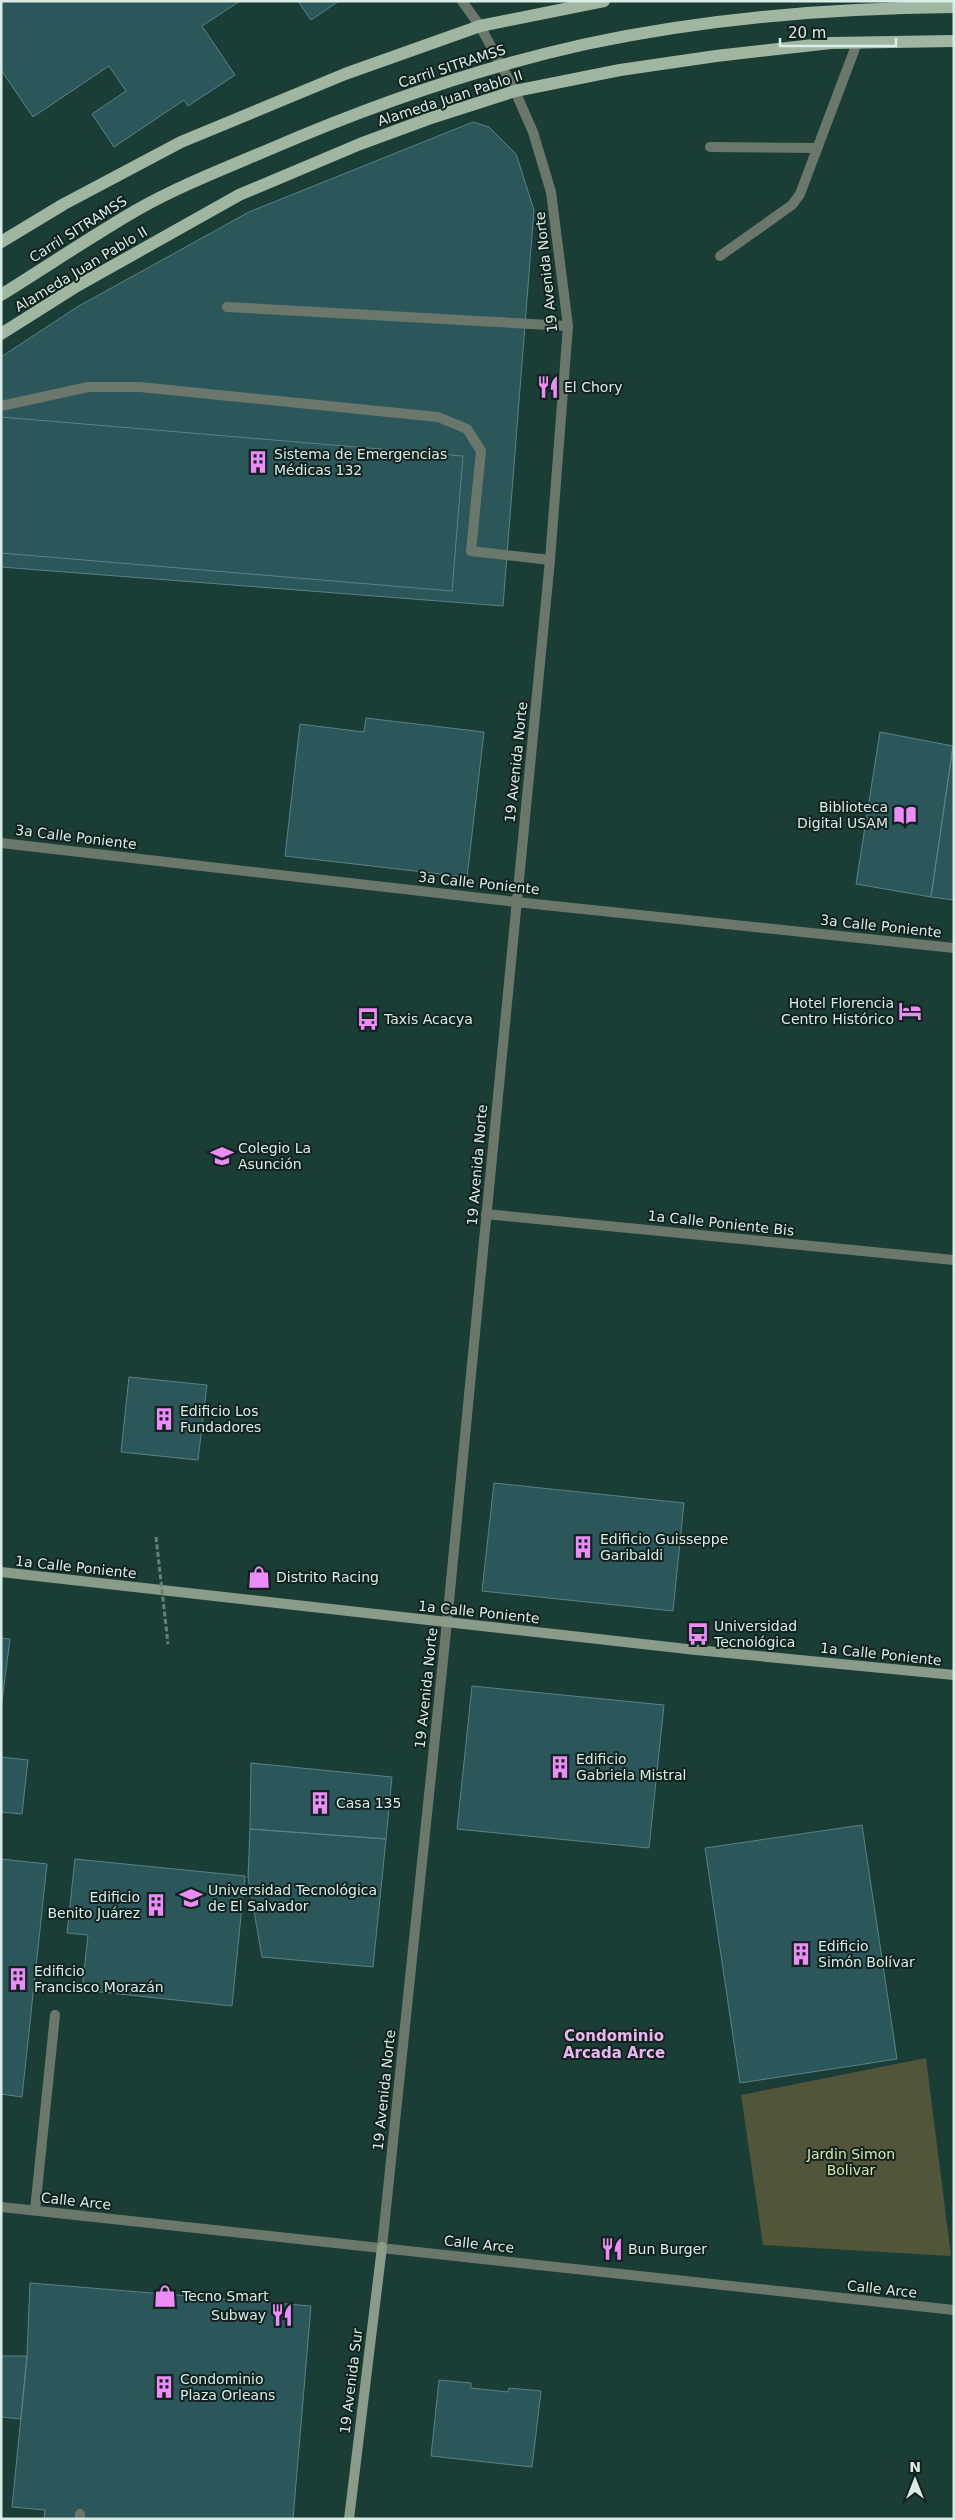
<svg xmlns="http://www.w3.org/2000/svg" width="955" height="2520" font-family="'DejaVu Sans',sans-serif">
  <rect width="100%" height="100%" fill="#1a3e35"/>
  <path fill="#51553a" d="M 926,2058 L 951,2256 L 763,2245 L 741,2095 Z"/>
  <path fill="#2b575b" stroke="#5a8287" d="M 1,1 L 240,1 L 202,26 L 235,75 L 188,106 L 184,100 L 114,147 L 92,114 L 126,91 L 109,66 L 33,117 L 1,70 Z
    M 298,1 L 339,1 L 311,20 Z
    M 473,122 L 489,127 L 516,154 L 534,210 L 503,606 L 1,567 L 1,357 L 77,307 L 249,212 Z
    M 1,417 L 463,456 L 452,591 L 1,553 Z
    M 366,718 L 484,732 L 467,877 L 285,856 L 300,724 L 364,732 Z
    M 880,732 L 953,746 L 931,897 L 856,884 Z
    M 953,746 L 954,746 L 954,900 L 931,897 Z
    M 129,1377 L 207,1385 L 198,1460 L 121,1452 Z
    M 494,1483 L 684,1503 L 673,1611 L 482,1591 Z
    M 1,1638 L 10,1639 L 1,1709 Z
    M 472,1686 L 664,1705 L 649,1848 L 457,1829 Z
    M 1,1757 L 28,1760 L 22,1814 L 1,1812 Z
    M 251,1763 L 392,1777 L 386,1839 L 250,1829 Z
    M 862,1825 L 897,2059 L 740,2083 L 705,1848 Z
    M 250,1829 L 386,1839 L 373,1967 L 262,1957 L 248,1877 Z
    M 1,1859 L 47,1864 L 22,2097 L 1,2094 Z
    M 75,1859 L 245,1876 L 232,2006 L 82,1990 L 88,1935 L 67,1933 Z
    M 30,2283 L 311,2306 L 293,2519 L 44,2519 L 45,2510 L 12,2507 L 27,2356 Z
    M 1,2356 L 27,2356 L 21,2419 L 1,2417 Z
    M 439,2380 L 471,2383 L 471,2388 L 508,2392 L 509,2388 L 541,2391 L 532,2467 L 431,2456 Z"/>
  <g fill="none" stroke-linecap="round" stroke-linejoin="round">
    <path stroke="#6c776c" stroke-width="10" d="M 710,147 L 817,148
      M 720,256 L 792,205 L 800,194 L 857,43
      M 227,307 L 568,326
      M 1,406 L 88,387 L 140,387 L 438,417 L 467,429 L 481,451 L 471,551 L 550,560
      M 35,2210 L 55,2015
      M 80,2519 L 80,2514"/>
    <path stroke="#6c776c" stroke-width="10" d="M 486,1214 L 954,1260
      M 1,2207 L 954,2310"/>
    <path stroke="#6c776c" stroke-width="10" d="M 1,843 L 516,902 L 954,948
      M 382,2247 L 447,1622 L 550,560 L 568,326 L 551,192 L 533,132 L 515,91 L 480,26 L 462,1"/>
    <path stroke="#8a9b8a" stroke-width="10" d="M 1,1572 L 696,1650 L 954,1675
      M 349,2519 L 382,2247"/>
    <path stroke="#a1b6a1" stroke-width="12" d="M 1,242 L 64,204 L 181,142 L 345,74 L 480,26 L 604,1
      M 1,295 C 46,267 89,238 135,211 C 177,187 223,169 268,150 C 370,106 477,68 586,44 C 703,19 834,8 954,7
      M 1,334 L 77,286 L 239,195 L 360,144 L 428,119 L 515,91 L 620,70 L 716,56 L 831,43 L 954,41"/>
    <path stroke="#64827a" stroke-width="3" stroke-dasharray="5 2.5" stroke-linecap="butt" d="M 156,1537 L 168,1644"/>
  </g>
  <defs>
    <symbol id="restaurant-bare" viewBox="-9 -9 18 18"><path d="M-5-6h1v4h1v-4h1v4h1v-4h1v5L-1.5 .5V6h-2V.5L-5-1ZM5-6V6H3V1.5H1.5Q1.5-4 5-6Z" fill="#ed8cf9" stroke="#12221e" stroke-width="2.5" paint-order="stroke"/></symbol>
    <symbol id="building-bare" viewBox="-9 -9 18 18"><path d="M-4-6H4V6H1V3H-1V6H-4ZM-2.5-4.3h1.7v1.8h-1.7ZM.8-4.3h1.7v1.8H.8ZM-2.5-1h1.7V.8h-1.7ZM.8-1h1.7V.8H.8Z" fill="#ed8cf9" stroke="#12221e" stroke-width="2.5" paint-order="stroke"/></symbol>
    <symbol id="library-bare" viewBox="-9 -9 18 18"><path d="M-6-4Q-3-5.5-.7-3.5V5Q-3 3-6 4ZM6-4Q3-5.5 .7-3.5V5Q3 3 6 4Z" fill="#ed8cf9" stroke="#12221e" stroke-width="2.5" paint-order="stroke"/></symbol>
    <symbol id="hotel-bare" viewBox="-9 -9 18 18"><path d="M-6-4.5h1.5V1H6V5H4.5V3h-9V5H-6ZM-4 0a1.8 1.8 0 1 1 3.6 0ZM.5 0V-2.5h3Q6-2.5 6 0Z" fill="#ed8cf9" stroke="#12221e" stroke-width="2.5" paint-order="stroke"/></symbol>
    <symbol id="bus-bare" viewBox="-9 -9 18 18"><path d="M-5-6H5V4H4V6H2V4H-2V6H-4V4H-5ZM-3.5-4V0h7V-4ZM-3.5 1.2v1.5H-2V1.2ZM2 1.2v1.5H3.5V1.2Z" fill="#ed8cf9" stroke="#12221e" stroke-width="2.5" paint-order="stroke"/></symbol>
    <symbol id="school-bare" viewBox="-9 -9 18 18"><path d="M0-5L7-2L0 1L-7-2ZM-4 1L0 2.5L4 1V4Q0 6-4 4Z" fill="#ed8cf9" stroke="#12221e" stroke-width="2.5" paint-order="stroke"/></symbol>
    <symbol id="shop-bare" viewBox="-9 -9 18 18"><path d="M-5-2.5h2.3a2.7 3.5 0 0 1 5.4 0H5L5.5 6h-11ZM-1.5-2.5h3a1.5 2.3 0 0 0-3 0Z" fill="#ed8cf9" stroke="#12221e" stroke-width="2.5" paint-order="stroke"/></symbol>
    <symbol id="university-bare" viewBox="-9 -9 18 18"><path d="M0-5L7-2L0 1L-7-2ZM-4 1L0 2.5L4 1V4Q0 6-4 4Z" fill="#ed8cf9" stroke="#12221e" stroke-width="2.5" paint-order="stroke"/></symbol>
  </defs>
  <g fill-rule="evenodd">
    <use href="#restaurant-bare" x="532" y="371" width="32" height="32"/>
    <use href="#building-bare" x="242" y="446" width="32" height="32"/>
    <use href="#library-bare" x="889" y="799" width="32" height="32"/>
    <use href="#hotel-bare" x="894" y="995" width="32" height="32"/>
    <use href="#bus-bare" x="352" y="1003" width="32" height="32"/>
    <use href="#school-bare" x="206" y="1140" width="32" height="32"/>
    <use href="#building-bare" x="148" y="1403" width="32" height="32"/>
    <use href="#building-bare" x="567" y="1531" width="32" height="32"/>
    <use href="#shop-bare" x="243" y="1561" width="32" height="32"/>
    <use href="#bus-bare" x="682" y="1618" width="32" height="32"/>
    <use href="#building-bare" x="544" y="1751" width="32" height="32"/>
    <use href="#building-bare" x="304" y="1787" width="32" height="32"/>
    <use href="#university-bare" x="175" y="1882" width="32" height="32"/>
    <use href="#building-bare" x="140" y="1889" width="32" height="32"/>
    <use href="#building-bare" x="785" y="1938" width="32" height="32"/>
    <use href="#building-bare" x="2" y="1963" width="32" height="32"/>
    <use href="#restaurant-bare" x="596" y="2233" width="32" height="32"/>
    <use href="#shop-bare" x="149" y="2280" width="32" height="32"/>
    <use href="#restaurant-bare" x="266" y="2299" width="32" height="32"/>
    <use href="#building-bare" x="148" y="2371" width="32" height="32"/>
  </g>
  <g text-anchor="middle" stroke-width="4" stroke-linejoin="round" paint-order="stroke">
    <g font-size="14" fill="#d9ede6" stroke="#12221e">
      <text transform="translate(452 66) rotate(-18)" y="5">Carril SITRAMSS</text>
      <text transform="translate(450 98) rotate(-18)" y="5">Alameda Juan Pablo II</text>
      <text transform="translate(78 229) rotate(-32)" y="5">Carril SITRAMSS</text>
      <text transform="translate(81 269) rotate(-31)" y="5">Alameda Juan Pablo II</text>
      <text transform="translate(546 272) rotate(-96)" y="5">19 Avenida Norte</text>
      <text transform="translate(516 762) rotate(-84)" y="5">19 Avenida Norte</text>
      <text transform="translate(76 837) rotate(7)" y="5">3a Calle Poniente</text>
      <text transform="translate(479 883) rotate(6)" y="5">3a Calle Poniente</text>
      <text transform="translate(881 926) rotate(6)" y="5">3a Calle Poniente</text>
      <text transform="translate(477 1165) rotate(-85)" y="5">19 Avenida Norte</text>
      <text transform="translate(721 1223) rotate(6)" y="5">1a Calle Poniente Bis</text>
      <text transform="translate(76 1567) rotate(6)" y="5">1a Calle Poniente</text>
      <text transform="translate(479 1612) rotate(6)" y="5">1a Calle Poniente</text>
      <text transform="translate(881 1654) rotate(6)" y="5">1a Calle Poniente</text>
      <text transform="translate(426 1688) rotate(-84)" y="5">19 Avenida Norte</text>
      <text transform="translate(384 2090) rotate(-84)" y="5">19 Avenida Norte</text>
      <text transform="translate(76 2201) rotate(6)" y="5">Calle Arce</text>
      <text transform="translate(479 2244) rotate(6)" y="5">Calle Arce</text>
      <text transform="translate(882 2289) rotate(6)" y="5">Calle Arce</text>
      <text transform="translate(351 2381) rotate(-83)" y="5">19 Avenida Sur</text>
    </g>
    <g font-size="14" fill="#d9ede6" stroke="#12221e" text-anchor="start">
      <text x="564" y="392">El Chory</text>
      <text x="274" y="459">Sistema de Emergencias<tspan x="274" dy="16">Médicas 132</tspan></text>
      <text x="888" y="812" text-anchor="end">Biblioteca<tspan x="888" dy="16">Digital USAM</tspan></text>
      <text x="894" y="1008" text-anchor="end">Hotel Florencia<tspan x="894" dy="16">Centro Histórico</tspan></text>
      <text x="384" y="1024">Taxis Acacya</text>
      <text x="238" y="1153">Colegio La<tspan x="238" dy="16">Asunción</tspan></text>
      <text x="180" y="1416">Edificio Los<tspan x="180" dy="16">Fundadores</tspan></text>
      <text x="600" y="1544">Edificio Guisseppe<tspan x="600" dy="16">Garibaldi</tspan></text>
      <text x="276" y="1582">Distrito Racing</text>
      <text x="714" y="1631">Universidad<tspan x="714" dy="16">Tecnológica</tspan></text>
      <text x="576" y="1764">Edificio<tspan x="576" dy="16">Gabriela Mistral</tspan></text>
      <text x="336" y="1808">Casa 135</text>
      <text x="208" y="1895">Universidad Tecnológica<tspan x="208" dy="16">de El Salvador</tspan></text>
      <text x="140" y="1902" text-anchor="end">Edificio<tspan x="140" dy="16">Benito Juárez</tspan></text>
      <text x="818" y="1951">Edificio<tspan x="818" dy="16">Simón Bolívar</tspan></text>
      <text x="34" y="1976">Edificio<tspan x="34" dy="16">Francisco Morazán</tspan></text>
      <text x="628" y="2254">Bun Burger</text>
      <text x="182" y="2301">Tecno Smart</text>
      <text x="266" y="2320" text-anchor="end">Subway</text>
      <text x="180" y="2384">Condominio<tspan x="180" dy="16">Plaza Orleans</tspan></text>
    </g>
    <g font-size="14" fill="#dce7aa" stroke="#12221e">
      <text x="851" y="2159">Jardin Simon<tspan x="851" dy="16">Bolivar</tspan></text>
    </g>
    <g font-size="15" font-weight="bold" fill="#eab5f1" stroke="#12221e">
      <text x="614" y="2041">Condominio<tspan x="614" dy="17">Arcada Arce</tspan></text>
    </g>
  </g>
  <rect width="955" height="2520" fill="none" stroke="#d9ede6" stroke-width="5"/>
  <g transform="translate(915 2480)" stroke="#12221e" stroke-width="4" paint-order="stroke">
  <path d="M0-4L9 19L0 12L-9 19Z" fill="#d9ede6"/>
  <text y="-8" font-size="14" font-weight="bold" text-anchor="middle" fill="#d9ede6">N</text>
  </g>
  <path d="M780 38v8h116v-8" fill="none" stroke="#d9ede6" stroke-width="2.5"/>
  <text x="788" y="38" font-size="15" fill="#d9ede6" stroke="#12221e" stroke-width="4" paint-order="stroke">20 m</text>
</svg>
